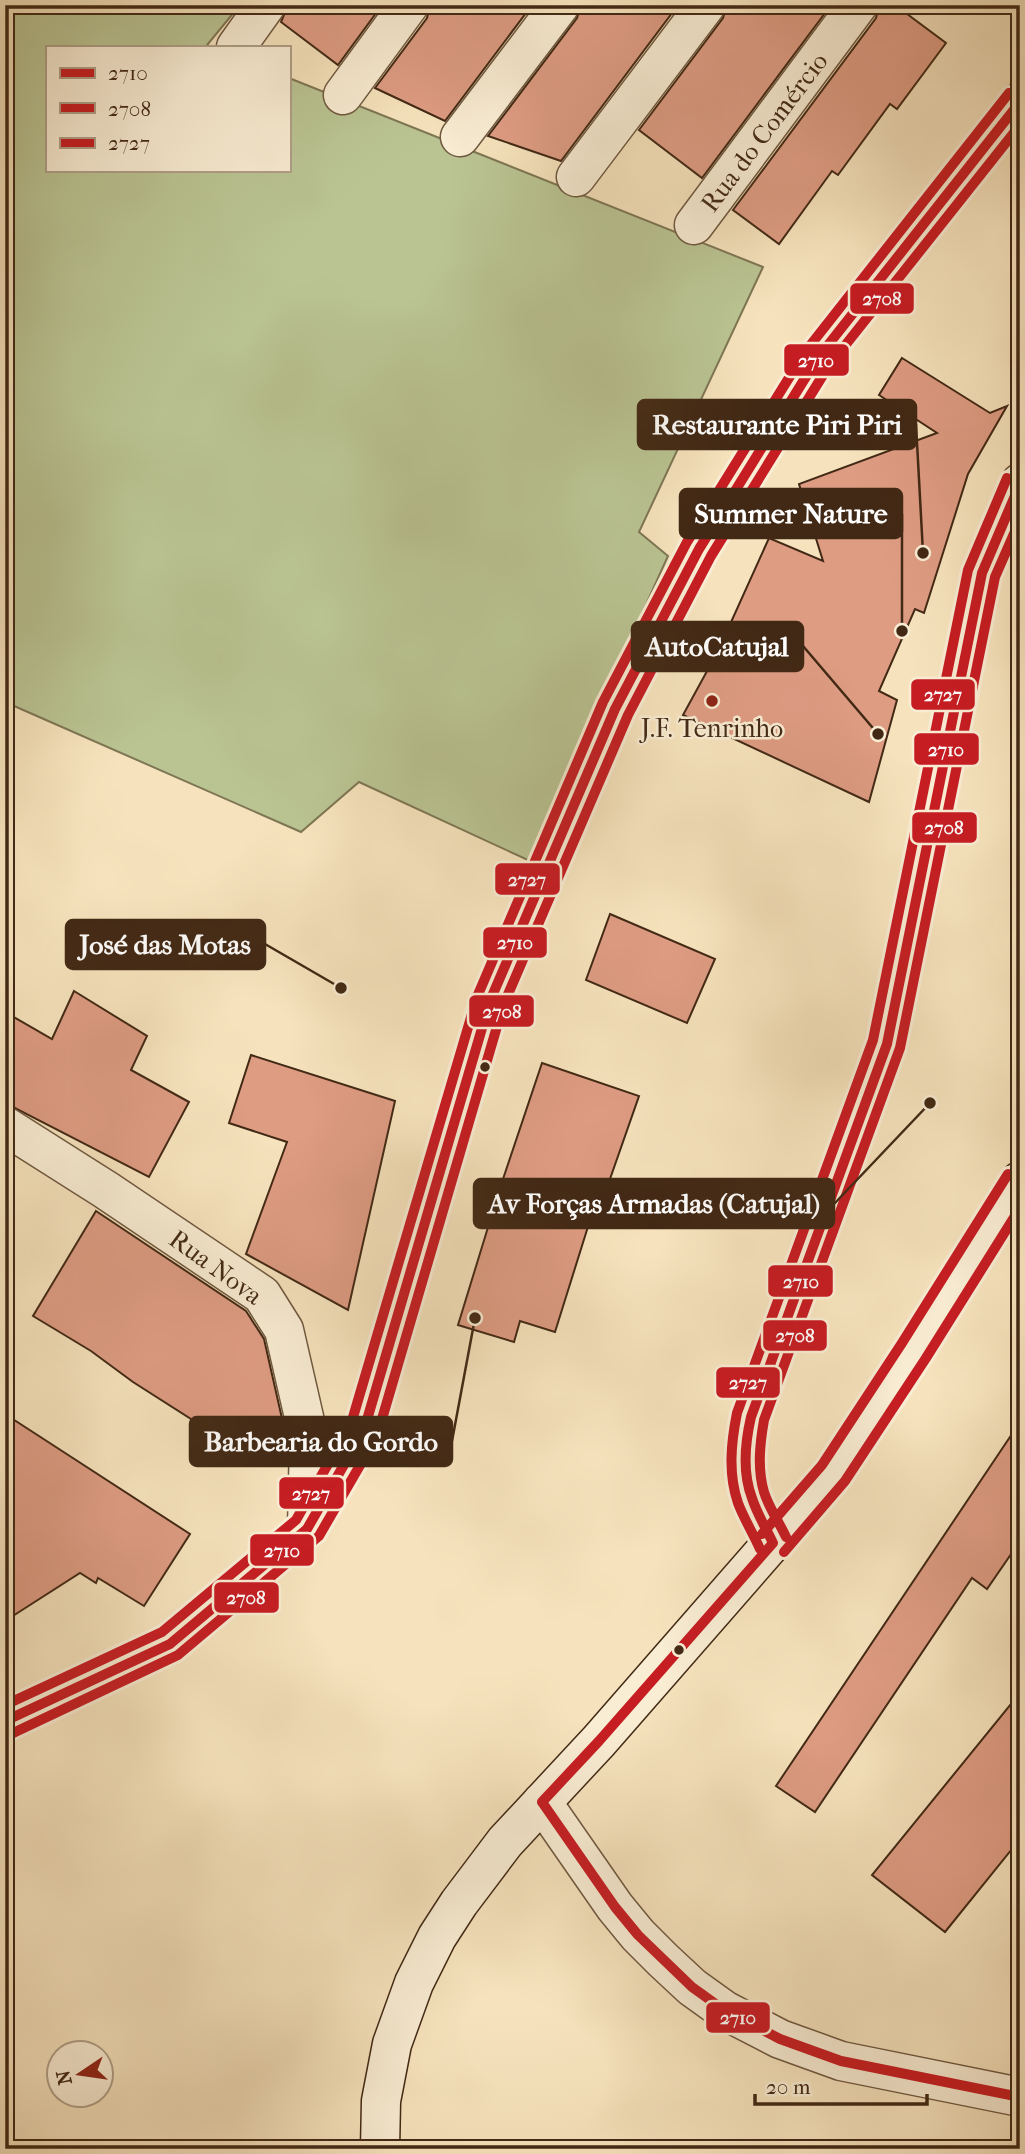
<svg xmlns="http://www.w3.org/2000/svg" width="1025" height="2154" font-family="'IM FELL French Canon',serif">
  <rect width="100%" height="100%" fill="#f6e3bd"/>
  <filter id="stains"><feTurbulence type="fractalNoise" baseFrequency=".00286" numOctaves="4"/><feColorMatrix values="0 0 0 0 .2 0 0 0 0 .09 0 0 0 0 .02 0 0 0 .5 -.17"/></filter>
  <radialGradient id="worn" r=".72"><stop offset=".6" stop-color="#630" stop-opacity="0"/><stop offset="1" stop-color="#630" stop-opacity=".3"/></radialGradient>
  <path fill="#bac493" stroke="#7e7654" stroke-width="2" d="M 5,5 L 240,5 L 207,45 L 212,47 L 47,47 L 47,170 L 289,170 L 289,78 L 763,267 L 639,532 L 668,556 L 530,861 L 359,782 L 301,832 L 5,702 Z"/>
  <path fill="#de9c83" stroke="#422915" stroke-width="2" d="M 288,5 L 382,5 L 338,65 L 281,22 Z
    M 430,5 L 532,5 L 445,121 L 375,88 L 427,18 Z
    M 581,5 L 678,5 L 561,161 L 488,136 L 577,18 Z
    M 727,5 L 831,5 L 702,178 L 639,130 L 723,18 Z
    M 879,5 L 895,5 L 946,43 L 897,109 L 890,104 L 838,175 L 832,171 L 779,244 L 733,210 L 876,18 Z
    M 902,358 L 990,413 L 1007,406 L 968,474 L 924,613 L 915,609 L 879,691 L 897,700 L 869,802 L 683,715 L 718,651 L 769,538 L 823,561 L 799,484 L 937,433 L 879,395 Z
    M 610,914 L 715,959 L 687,1023 L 586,980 Z
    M 74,991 L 147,1036 L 131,1070 L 189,1102 L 149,1177 L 5,1103 L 5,1012 L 52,1039 Z
    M 251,1055 L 395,1101 L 348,1310 L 246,1254 L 287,1142 L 229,1123 Z
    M 542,1063 L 639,1096 L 596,1219 L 591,1217 L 555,1332 L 520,1321 L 514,1342 L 458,1325 L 501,1185 Z
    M 96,1211 L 246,1311 L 264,1339 L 283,1423 L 263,1465 L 133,1382 L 91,1351 L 33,1316 Z
    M 5,1414 L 190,1534 L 144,1606 L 98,1578 L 96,1583 L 80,1573 L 5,1621 Z
    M 1020,1422 L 1020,1541 L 987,1589 L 972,1578 L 815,1812 L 776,1786 Z
    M 1020,1693 L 1020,1839 L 945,1932 L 872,1875 Z"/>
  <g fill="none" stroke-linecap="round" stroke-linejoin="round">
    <defs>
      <path id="minor" d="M 236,47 L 266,5
        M 343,95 L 409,5
        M 460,137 L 560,5
        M 576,177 L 706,5
        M 694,225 L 858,5
        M 5,1126 L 106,1190 L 262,1295 L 284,1330 L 309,1439 L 307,1529"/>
      <path id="tertiary" d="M 773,1543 C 766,1526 755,1510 750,1493 C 742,1464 746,1434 753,1406 L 887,1044 L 982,573 L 1020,483
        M 5,1721 L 170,1644 L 307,1529 L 364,1430 L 490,1001 L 615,709 L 699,549 L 817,359 L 1020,102
        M 542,1802 L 615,1907 L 638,1935 L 663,1960 L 692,1987 L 724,2010 L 780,2039 L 841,2061 L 1020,2097"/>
      <path id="secondary" d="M 380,2149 L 381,2101 L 392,2044 L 414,1983 L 437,1937 L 459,1903 L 505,1842 L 599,1741 L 833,1473 L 914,1351 L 1020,1181"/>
    </defs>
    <use href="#minor" stroke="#6f583f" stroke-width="41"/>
    <use href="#tertiary" stroke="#6f583f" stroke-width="41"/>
    <use href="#secondary" stroke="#422915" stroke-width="41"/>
    <use href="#minor" stroke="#f9edd4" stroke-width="38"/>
    <use href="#tertiary" stroke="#f9edd4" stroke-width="38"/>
    <use href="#secondary" stroke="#f9edd4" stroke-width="38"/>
    <defs>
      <path id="bus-1" d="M 773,1543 C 766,1528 757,1514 752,1498 C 742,1472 745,1443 751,1417 L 887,1044 L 982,573 L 1020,484
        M 5,1721 L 170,1644 L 307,1529 L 364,1430 L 490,1001 L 615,709 L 699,549 L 817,359 L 1020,102
        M 542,1802 L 615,1907 L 638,1935 L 692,1987 L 724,2010 L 780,2039 L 841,2061 L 1020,2097
        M 542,1802 L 599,1741 L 773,1543"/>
      <path id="bus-2" d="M 786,1537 C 779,1522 769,1508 764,1492 C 757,1468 760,1443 764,1420 L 900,1048 L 995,577 L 1020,520
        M 784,1552 L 845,1481 L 926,1358 L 1020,1208
        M 11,1734 L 178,1655 L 319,1536 L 377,1436 L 503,1006 L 628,715 L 711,556 L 828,367 L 1020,125"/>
      <path id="bus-3" d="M 762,1534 L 822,1465 L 902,1343 L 1008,1174
        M 760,1549 C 753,1533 744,1519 738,1503 C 728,1474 731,1443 737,1413 L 873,1040 L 968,570 L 1007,478
        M 5,1705 L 162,1632 L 296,1520 L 351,1424 L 477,997 L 603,702 L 687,542 L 805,352 L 1009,93"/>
    </defs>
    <use href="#bus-1" stroke="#f9edd4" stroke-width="16"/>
    <use href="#bus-2" stroke="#f9edd4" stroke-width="16"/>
    <use href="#bus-3" stroke="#f9edd4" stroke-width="16"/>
    <use href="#bus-1" stroke="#c61d23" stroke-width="10"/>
    <use href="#bus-2" stroke="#c61d23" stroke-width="10"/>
    <use href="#bus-3" stroke="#c61d23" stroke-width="10"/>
  </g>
  <circle fill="#8f2418" stroke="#f9edd4" stroke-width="2.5" cx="712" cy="701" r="7"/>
  <g fill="#422915" stroke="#f9edd4" stroke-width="2.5">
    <circle cx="485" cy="1067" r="6"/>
    <circle cx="679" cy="1650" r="6"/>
  </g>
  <g text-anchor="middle" stroke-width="5" stroke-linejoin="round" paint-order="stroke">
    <g font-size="26" fill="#422915" stroke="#f9edd4">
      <text transform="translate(764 132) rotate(-53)" y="9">Rua do Comércio</text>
      <text transform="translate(216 1267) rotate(36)" y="9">Rua Nova</text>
    </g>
    <g font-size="26" fill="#422915" stroke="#f9edd4">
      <text x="712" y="737">J.F. Tenrinho</text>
    </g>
  </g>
  <path fill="none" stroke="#422915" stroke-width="2.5" d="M923 553L916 424M902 631L902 514M878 734L803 646M341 988L265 944M930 1103L834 1204M475 1318L452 1441"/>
  <g fill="#422915" stroke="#f9edd4" stroke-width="2.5">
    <circle cx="923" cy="553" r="7"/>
    <circle cx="902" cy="631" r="7"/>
    <circle cx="878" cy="734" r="7"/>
    <circle cx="341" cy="988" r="7"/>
    <circle cx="930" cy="1103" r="7"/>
    <circle cx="475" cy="1318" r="7"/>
  </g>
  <g fill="#422915" stroke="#422915" stroke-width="2.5">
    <rect x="638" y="400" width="278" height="49" rx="7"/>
    <rect x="680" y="489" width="222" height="49" rx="7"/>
    <rect x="632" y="622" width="171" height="49" rx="7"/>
    <rect x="66" y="920" width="199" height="49" rx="7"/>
    <rect x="474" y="1179" width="360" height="49" rx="7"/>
    <rect x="190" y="1417" width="262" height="49" rx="7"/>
  </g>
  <g font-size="28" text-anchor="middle" font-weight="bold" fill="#fff">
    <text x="777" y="434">Restaurante Piri Piri</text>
    <text x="791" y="523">Summer Nature</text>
    <text x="717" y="656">AutoCatujal</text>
    <text x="165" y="954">José das Motas</text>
    <text x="654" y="1213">Av Forças Armadas (Catujal)</text>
    <text x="321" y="1451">Barbearia do Gordo</text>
  </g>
  <g stroke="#f9edd4" stroke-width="2.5">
    <rect x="849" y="282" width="66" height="33" rx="7" fill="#c61d23"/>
    <rect x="783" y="343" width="67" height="34" rx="7" fill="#c61d23"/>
    <rect x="910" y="678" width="66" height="33" rx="7" fill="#c61d23"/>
    <rect x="913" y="732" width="67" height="34" rx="7" fill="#c61d23"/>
    <rect x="911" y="811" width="67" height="33" rx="7" fill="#c61d23"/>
    <rect x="494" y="862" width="67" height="34" rx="7" fill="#c61d23"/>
    <rect x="482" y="926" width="66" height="33" rx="7" fill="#c61d23"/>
    <rect x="468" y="994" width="67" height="34" rx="7" fill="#c61d23"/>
    <rect x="767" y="1264" width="67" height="34" rx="7" fill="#c61d23"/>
    <rect x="762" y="1319" width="66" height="33" rx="7" fill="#c61d23"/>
    <rect x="715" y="1366" width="66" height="33" rx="7" fill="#c61d23"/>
    <rect x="278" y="1476" width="67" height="34" rx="7" fill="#c61d23"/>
    <rect x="249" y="1533" width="66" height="34" rx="7" fill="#c61d23"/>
    <rect x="213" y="1581" width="67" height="33" rx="7" fill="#c61d23"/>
    <rect x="705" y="2001" width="66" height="33" rx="7" fill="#c61d23"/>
  </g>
  <g font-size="19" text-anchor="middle" font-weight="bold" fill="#fff">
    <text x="882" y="305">2708</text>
    <text x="816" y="367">2710</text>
    <text x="943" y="701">2727</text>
    <text x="946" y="756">2710</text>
    <text x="944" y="834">2708</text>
    <text x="527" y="886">2727</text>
    <text x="515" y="949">2710</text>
    <text x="502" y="1018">2708</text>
    <text x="801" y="1288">2710</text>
    <text x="795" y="1342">2708</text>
    <text x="748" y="1389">2727</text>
    <text x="311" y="1500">2727</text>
    <text x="282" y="1557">2710</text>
    <text x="246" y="1604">2708</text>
    <text x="738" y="2024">2710</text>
  </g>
  <rect width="1025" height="2154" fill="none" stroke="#f6e3bd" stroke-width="28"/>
  <rect x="7" y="7" width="1011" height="2140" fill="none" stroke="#422915" stroke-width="3.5"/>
  <rect x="14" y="14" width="997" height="2126" fill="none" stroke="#422915" stroke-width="2"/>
  <rect x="46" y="46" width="245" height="126" fill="#f9edd4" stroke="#b09f88" stroke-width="2"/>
  <rect x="60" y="68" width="35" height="10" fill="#c61d23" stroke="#b09f88" stroke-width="2"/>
  <text x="108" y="80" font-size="21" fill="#422915">2710</text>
  <rect x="60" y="103" width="35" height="10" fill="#c61d23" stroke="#b09f88" stroke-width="2"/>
  <text x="108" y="116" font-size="21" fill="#422915">2708</text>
  <rect x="60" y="138" width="35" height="10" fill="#c61d23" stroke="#b09f88" stroke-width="2"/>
  <text x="108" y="150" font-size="21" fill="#422915">2727</text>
  <g transform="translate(80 2074) rotate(257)"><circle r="33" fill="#f9edd4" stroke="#b09f88" stroke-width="2"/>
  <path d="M0-5L12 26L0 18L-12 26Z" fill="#8f2418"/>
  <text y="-10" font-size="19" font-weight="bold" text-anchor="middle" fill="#422915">N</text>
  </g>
  <path d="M755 2094v10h172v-10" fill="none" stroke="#422915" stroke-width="3.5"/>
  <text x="766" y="2094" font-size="21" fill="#422915" stroke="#f9edd4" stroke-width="5" paint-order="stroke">20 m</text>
  <rect width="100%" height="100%" filter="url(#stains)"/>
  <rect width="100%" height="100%" fill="url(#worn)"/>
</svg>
